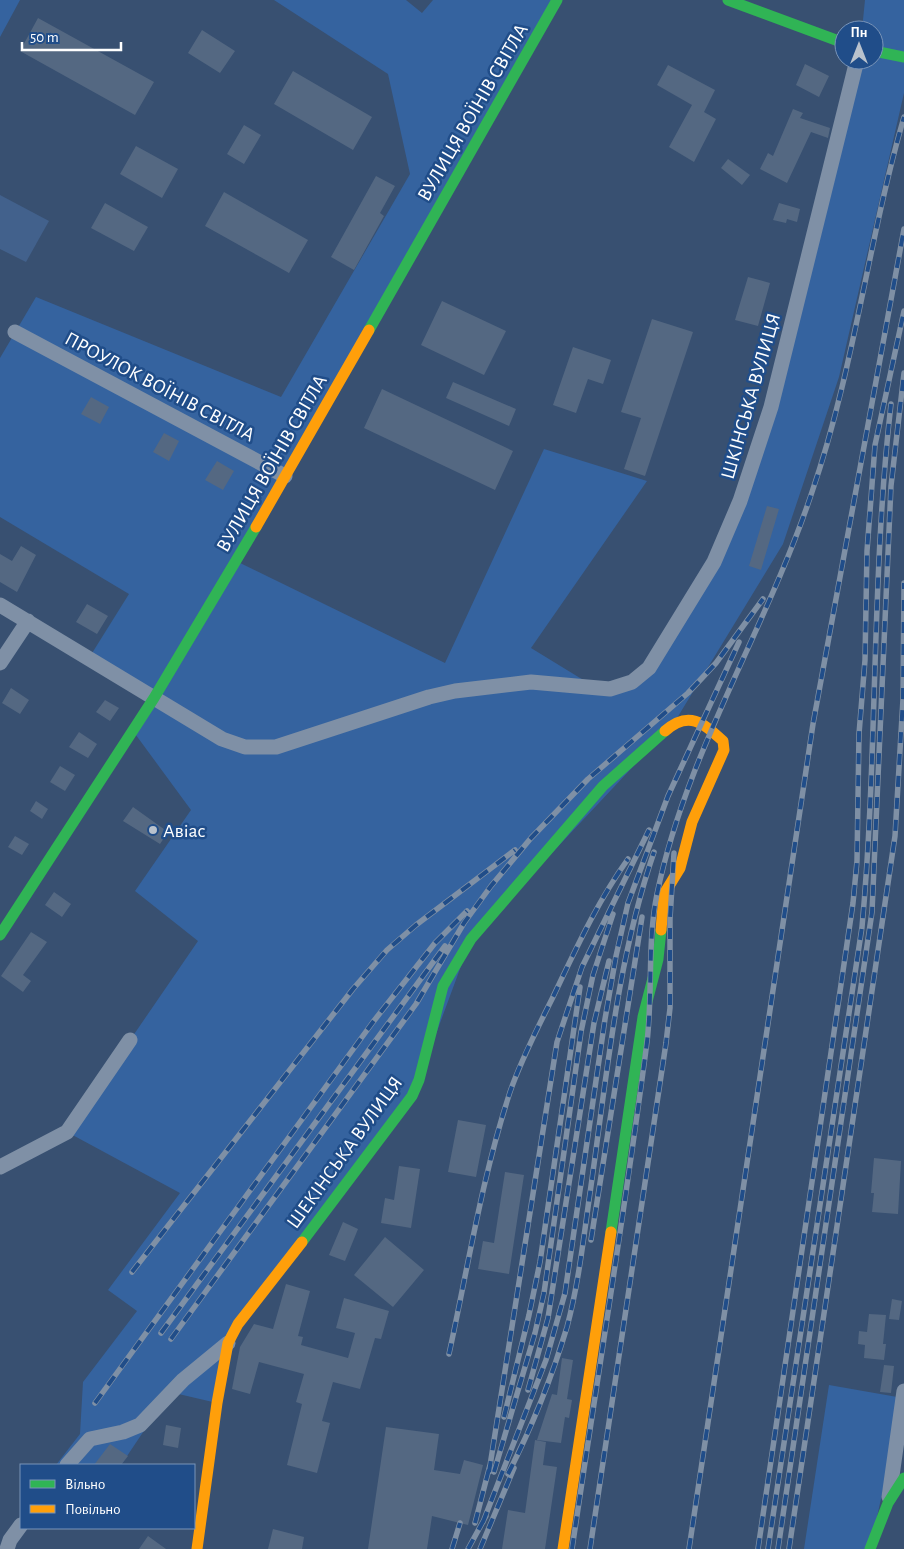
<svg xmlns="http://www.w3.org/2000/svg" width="904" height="1549" font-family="'Alegreya Sans',sans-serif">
  <rect width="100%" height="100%" fill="#385071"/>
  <path fill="#35639f" d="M 0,0 L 20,0 L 0,37 Z
    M 274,0 L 406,0 L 422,13 L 433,0 L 557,0 L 236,561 L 445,663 L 544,449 L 647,481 L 531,648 L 598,689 L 649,668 L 740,501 L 857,60 L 874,60 L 874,30 L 862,30 L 865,0 L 904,0 L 904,93 L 839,377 L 783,544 L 674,723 L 471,939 L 419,1080 L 242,1318 L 217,1403 L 170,1392 L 121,1465 L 56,1465 L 80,1434 L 83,1382 L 137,1311 L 108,1290 L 180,1193 L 67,1132 L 198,941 L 135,891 L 191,810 L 133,731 L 153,697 L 89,658 L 129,594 L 0,517 L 0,358 L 36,297 L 281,397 L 410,174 L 388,74 Z
    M 829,1385 L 903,1398 L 870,1549 L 804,1549 Z"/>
  <path fill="#42618c" d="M 0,195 L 49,221 L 26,262 L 0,249 Z"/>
  <path fill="#546882" d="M 38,18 L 154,82 L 135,115 L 20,51 Z
    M 202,30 L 235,51 L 220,73 L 188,53 Z
    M 805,64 L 829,76 L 819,97 L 796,85 Z
    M 668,65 L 715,90 L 704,112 L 716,119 L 694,162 L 669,147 L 692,105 L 657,85 Z
    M 293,71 L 372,117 L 353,150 L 274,104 Z
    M 793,109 L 803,113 L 800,118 L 830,128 L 828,138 L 811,132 L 787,183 L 760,169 L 768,153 L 773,156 Z
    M 244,125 L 261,135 L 244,164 L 227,154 Z
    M 136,146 L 178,169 L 162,198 L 120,174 Z
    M 728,159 L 750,175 L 742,185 L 721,168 Z
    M 376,176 L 395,186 L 380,213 L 384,216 L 354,270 L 331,257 Z
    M 224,192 L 308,240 L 289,273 L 205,226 Z
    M 105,203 L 148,227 L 134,251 L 91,228 Z
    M 779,203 L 800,209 L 797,222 L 787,219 L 786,223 L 773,220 Z
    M 748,277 L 770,283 L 758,326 L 735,320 Z
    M 442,301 L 506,331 L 484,375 L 421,345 Z
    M 652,319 L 693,332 L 645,476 L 624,469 L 641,418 L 621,412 Z
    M 573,347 L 611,360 L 603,384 L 588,379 L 576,413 L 553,405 Z
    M 453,382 L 516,409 L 509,426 L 446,398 Z
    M 382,389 L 513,451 L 495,490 L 364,428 Z
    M 91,397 L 109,407 L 100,424 L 81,414 Z
    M 164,433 L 179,441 L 169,461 L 153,452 Z
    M 217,461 L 234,471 L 223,490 L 205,480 Z
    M 767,506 L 779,509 L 761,570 L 749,566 Z
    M 21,546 L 36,555 L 17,592 L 0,582 L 0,554 L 12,561 Z
    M 87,604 L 108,616 L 97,634 L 76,622 Z
    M 11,688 L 29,700 L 20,714 L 2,703 Z
    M 105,700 L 119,708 L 110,721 L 96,712 Z
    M 79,732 L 97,744 L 88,758 L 69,747 Z
    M 60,766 L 75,775 L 65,791 L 50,782 Z
    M 36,801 L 48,809 L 42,819 L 30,811 Z
    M 133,807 L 168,832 L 160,844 L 123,821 Z
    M 15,836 L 29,844 L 22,855 L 8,847 Z
    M 54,892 L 71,904 L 62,917 L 45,905 Z
    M 31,932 L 47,942 L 23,975 L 31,981 L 23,992 L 1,976 Z
    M 458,1120 L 486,1125 L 476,1177 L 448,1172 Z
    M 874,1158 L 901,1161 L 898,1214 L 872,1212 L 874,1193 L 871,1193 Z
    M 399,1166 L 420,1169 L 411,1228 L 381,1223 L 385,1198 L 394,1200 Z
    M 505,1172 L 524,1175 L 509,1274 L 478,1269 L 483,1241 L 494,1243 Z
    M 343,1222 L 358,1229 L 345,1261 L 329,1255 Z
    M 385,1237 L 424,1270 L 393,1307 L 354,1275 Z
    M 286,1284 L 310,1291 L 298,1336 L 303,1337 L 301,1345 L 348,1358 L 355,1333 L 336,1328 L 344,1298 L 389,1311 L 381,1339 L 375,1338 L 360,1389 L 333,1382 L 322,1421 L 330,1423 L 317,1473 L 287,1465 L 302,1404 L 296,1402 L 304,1374 L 259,1362 L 250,1394 L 232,1389 L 240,1347 L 254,1324 L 273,1329 Z
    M 892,1299 L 902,1301 L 899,1320 L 889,1319 Z
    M 869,1314 L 886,1315 L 883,1344 L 886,1344 L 884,1360 L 864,1358 L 865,1345 L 858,1344 L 859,1331 L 867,1332 Z
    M 562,1358 L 573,1360 L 567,1399 L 572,1400 L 569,1418 L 565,1417 L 561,1443 L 537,1440 L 552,1394 L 557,1395 Z
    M 884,1365 L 894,1366 L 891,1393 L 880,1392 Z
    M 166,1425 L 181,1428 L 178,1448 L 163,1445 Z
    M 386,1427 L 439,1434 L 434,1470 L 460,1474 L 464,1460 L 483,1465 L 468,1525 L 432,1516 L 427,1549 L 368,1549 Z
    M 535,1440 L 546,1442 L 543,1465 L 557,1467 L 545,1549 L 502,1549 L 508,1510 L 525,1513 Z
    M 110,1444 L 128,1456 L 121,1465 L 94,1465 Z
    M 273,1529 L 304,1537 L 302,1549 L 268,1549 Z
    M 148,1536 L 166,1549 L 139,1549 Z"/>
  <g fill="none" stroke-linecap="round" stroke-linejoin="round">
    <path stroke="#7f90a6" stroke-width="15" d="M 15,332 L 285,476
      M 0,605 L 222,739 L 245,747 L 276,747 L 429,697 L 455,691 L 531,682 L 610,689 L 632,682 L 649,668 L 714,562 L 740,501 L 771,407 L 857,60
      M 0,663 L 28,621
      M 0,1167 L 67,1132 L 130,1040
      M 67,1465 L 90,1439 L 123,1432 L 140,1425 L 183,1380 L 228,1343
      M 889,1497 L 904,1391
      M 7,1549 L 10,1540 L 21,1525"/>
    <path stroke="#30b455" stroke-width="11" d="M 728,0 L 844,43
      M 874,51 L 904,57
      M 369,330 L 557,0
      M 0,935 L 154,698 L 256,527
      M 611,1232 L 643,1017 L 658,959 L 661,930
      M 302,1242 L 412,1096 L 419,1080 L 443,986 L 471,939 L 603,786 L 665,731
      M 870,1549 L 888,1503 L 904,1478"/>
    <path stroke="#ff9f0a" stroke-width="11" d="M 256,527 L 369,330
      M 661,930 L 664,894 L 680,868 L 692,822 L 724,750 L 723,741 C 703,723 689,710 665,731
      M 197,1549 L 217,1403 L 228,1343 L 238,1324 L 302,1242
      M 563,1549 L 611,1232"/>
    <defs>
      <path id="rail" d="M 591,1240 L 642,917
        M 132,1272 L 353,989 L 387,950 L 416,925 L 515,850
        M 161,1333 L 445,946
        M 171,1339 L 416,1004 L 464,923 L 491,886 L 531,838 L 588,779 L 688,693 L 716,663 L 763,599
        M 449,1354 C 468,1267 482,1177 510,1092 C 521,1060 537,1029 552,999 C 575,951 597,902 628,859
        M 528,1390 L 548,1318 L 594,1023 L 609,961
        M 95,1403 L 373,1022 L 435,943 L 467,911
        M 504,1417 L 529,1315 L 540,1262 L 580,987
        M 489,1472 L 557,1042 L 582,967 L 649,830
        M 494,1472 L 535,1333 L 544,1293 L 581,1032 L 593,975 L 613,914
        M 508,1474 C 532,1427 552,1377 567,1327 C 578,1286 583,1243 589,1200 C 606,1084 616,963 654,852
        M 483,1522 L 546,1360 L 565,1293 L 605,1019 L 616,956 L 628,903 L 668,796 L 739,642
        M 475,1523 L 490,1465
        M 452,1549 L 460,1523
        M 468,1549 L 486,1516
        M 480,1549 L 514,1468
        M 572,1549 C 597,1380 625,1211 647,1042 C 653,992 647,943 657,894 C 686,753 767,628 812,492 C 854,370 868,241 904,117
        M 590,1549 L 666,1043 L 670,1008 L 670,919 L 674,853
        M 689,1549 L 813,724 L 904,229
        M 758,1549 L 853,903 L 857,861 L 859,734 L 865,660 L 867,551 L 875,445 L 904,311
        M 768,1549 L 862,927 C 878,753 871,578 891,404
        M 778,1549 L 872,912 L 891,486 L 904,373
        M 789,1549 L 895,836 L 903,699 L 904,583"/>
    </defs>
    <use href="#rail" stroke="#7f90a5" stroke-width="5.5"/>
    <use href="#rail" stroke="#204d89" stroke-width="4" stroke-dasharray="11" stroke-linecap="butt"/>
  </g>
  <circle fill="#b9c2cd" stroke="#204d89" stroke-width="2" cx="153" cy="830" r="5"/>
  <g text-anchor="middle" stroke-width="5" stroke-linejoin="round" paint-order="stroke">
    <g font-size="20" fill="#fff" stroke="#204d89">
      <text transform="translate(472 112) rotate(-60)" y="7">ВУЛИЦЯ ВОЇНІВ СВІТЛА</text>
      <text transform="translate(160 386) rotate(28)" y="7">ПРОУЛОК ВОЇНІВ СВІТЛА</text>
      <text transform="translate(750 396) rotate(-74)" y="7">ШКІНСЬКА ВУЛИЦЯ</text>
      <text transform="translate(271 463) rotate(-60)" y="7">ВУЛИЦЯ ВОЇНІВ СВІТЛА</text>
      <text transform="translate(344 1152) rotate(-54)" y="7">ШЕКІНСЬКА ВУЛИЦЯ</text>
    </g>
    <g font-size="20" fill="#fff" stroke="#204d89" text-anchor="start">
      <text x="163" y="837">Авіас</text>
    </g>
  </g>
  <rect x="20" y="1464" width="175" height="65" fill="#204d89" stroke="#7994b8"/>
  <rect x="30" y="1480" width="25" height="8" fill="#30b455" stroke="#7994b8"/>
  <text x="65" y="1489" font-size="15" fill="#ffffff">Вільно</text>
  <rect x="30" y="1505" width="25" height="8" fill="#ff9f0a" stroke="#7994b8"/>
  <text x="65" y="1514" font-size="15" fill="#ffffff">Повільно</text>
  <g transform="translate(859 45)"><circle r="24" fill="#204d89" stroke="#7994b8"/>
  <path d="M0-4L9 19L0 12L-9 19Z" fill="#b9c2cd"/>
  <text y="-8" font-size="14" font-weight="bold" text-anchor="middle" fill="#ffffff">Пн</text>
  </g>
  <path d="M22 42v8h99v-8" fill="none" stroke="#ffffff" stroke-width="2.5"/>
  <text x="30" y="42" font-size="15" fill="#ffffff" stroke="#204d89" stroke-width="4" paint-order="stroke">50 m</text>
</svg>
